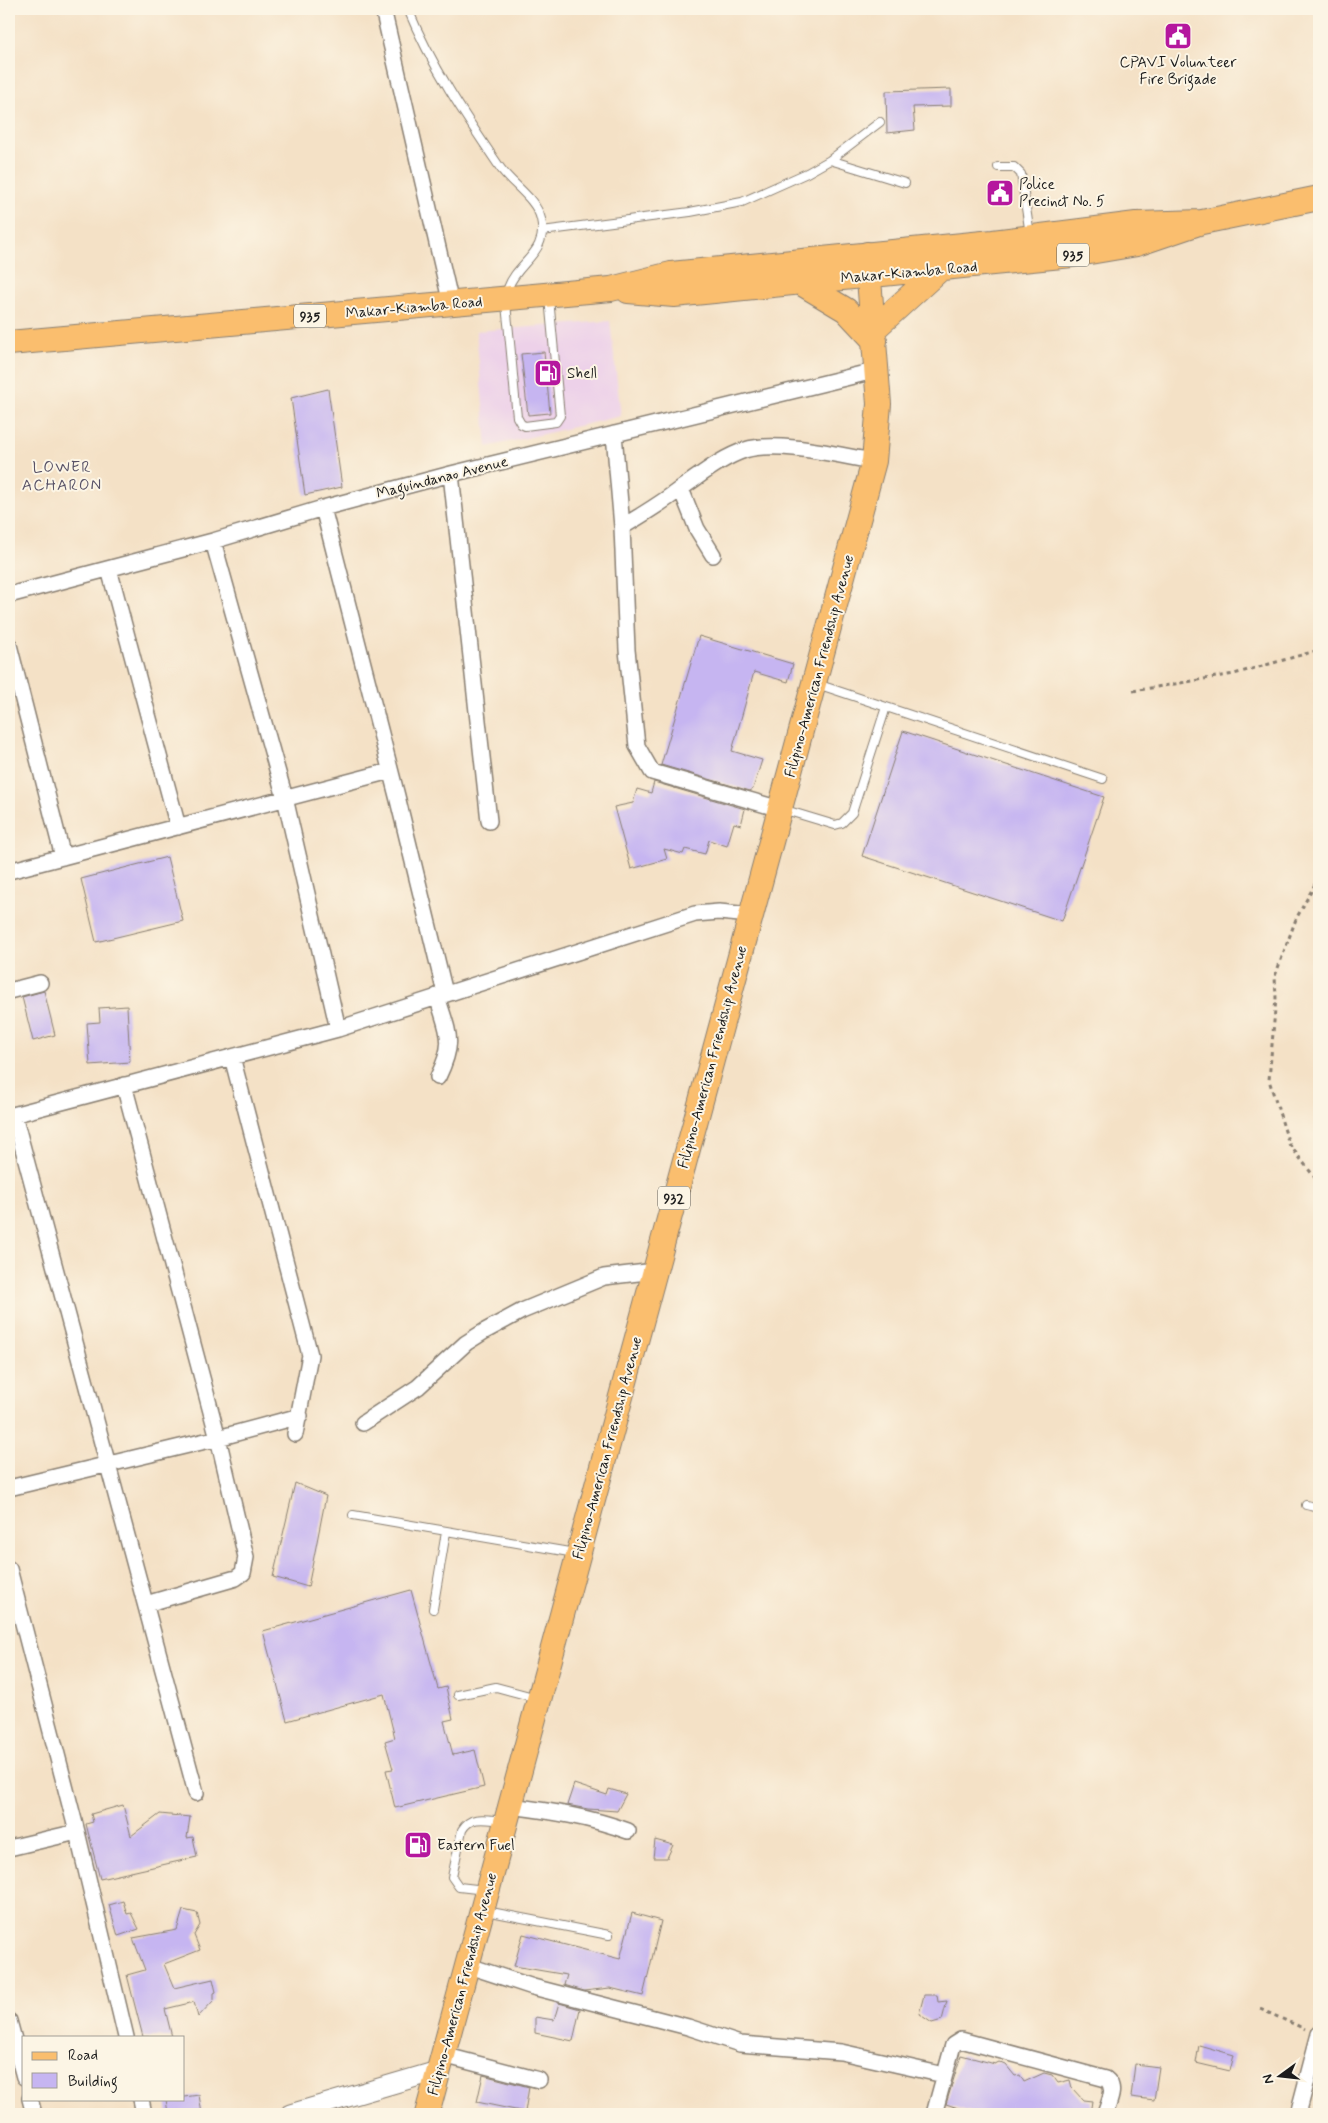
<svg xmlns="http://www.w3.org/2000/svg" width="1328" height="2123" font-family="Mynerve,sans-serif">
  <rect width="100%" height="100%" fill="#fcf5e5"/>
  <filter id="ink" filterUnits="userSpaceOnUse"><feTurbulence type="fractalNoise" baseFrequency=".02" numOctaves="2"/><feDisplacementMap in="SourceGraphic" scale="10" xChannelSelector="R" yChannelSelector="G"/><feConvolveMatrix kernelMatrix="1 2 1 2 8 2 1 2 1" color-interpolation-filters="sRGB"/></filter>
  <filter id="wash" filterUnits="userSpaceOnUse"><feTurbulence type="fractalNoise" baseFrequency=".0096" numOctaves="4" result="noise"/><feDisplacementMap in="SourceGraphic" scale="20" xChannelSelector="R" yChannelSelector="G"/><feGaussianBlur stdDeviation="1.12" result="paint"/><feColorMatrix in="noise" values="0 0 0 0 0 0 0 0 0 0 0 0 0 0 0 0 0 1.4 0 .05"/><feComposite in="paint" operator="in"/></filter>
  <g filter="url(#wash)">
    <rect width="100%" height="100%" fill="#f4e1c6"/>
    <path fill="#edd1e9" d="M 610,321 L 621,416 L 487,447 L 476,331 Z"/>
    <g id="blocks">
      <path fill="#c6b5f1" d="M 951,89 L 951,106 L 913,107 L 915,130 L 887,133 L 886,91 Z
        M 544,352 L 550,413 L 528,415 L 521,354 Z
        M 328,389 L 342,487 L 305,495 L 291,398 Z
        M 699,636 L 793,664 L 788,682 L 754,672 L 732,751 L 762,760 L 753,789 L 750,791 L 661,765 Z
        M 903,731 L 1104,797 L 1062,921 L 862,856 Z
        M 654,782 L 745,809 L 741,825 L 734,823 L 727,846 L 709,840 L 705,854 L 685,849 L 683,854 L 664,849 L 667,859 L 631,869 L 614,807 L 633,803 L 637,789 L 651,793 Z
        M 167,857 L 183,921 L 96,942 L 81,879 Z
        M 44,991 L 55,1035 L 33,1041 L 22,997 Z
        M 127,1006 L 130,1062 L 90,1065 L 87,1023 L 100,1022 L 99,1008 Z
        M 295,1483 L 326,1496 L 308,1587 L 273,1577 Z
        M 411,1590 L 438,1689 L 446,1687 L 453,1719 L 444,1721 L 453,1755 L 475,1750 L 484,1787 L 395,1808 L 386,1770 L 393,1769 L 385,1741 L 395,1738 L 384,1694 L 287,1721 L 263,1631 Z
        M 574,1784 L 607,1795 L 609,1789 L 626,1794 L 617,1811 L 588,1809 L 567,1805 Z
        M 123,1805 L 131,1836 L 160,1814 L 190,1817 L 187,1838 L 193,1837 L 197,1857 L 100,1879 L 86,1824 L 93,1822 L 91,1814 Z
        M 655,1840 L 673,1845 L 667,1858 L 653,1858 Z
        M 123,1901 L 127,1914 L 131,1913 L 139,1929 L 118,1936 L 109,1905 Z
        M 183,1910 L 197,1913 L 200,1925 L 194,1935 L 200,1950 L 164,1964 L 174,1988 L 213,1979 L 216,1992 L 214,1993 L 214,2000 L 198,2017 L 194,2002 L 165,2009 L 172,2037 L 143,2037 L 127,1975 L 145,1970 L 133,1938 L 177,1930 Z
        M 632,1913 L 661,1921 L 643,1996 L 610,1988 L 584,1991 L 564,1985 L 567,1975 L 514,1966 L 523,1934 L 620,1959 Z
        M 924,1995 L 937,1995 L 938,2002 L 947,2001 L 942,2020 L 932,2023 L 919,2014 Z
        M 559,2003 L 580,2009 L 573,2041 L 535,2033 L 535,2017 L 554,2020 Z
        M 1199,2045 L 1234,2055 L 1230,2071 L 1196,2063 Z
        M 961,2055 L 995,2064 L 999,2062 L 1006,2065 L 1015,2076 L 1020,2075 L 1024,2082 L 1044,2073 L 1052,2075 L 1058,2083 L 1070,2080 L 1072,2088 L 1083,2100 L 1092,2101 L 1090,2114 L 976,2114 L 946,2104 Z
        M 1135,2064 L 1159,2067 L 1154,2100 L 1131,2097 Z
        M 483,2075 L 529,2087 L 525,2112 L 477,2102 Z
        M 199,2095 L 202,2114 L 168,2114 L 166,2099 L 184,2099 L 184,2097 Z"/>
    </g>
  </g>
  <g filter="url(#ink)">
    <use href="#blocks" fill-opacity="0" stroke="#887e71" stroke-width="1"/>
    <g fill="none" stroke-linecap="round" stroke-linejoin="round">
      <defs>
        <path id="service" d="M 408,9 C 431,65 465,116 499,166 C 511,184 536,198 541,219 C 549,253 517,262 508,288 C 504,302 508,319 509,333 C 512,361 514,389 517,417 L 521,424 L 525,426 L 556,422 L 560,416 L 549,298
          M 830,160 L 905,183
          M 998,167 L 1014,167 L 1021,174 L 1030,235
          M 542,231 L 690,212 L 742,202 L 807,173 L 830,160 L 880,122
          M 817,684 L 1103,779
          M 782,809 L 835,825 L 842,823 L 852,813 L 886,707
          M 1306,1505 L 1319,1508
          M 353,1515 L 575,1553
          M 433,1609 L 446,1532
          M 458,1695 L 496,1687 L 537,1698
          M 485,1890 L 459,1887 L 452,1877 L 462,1830 C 471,1814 488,1820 504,1821
          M 486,1911 L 609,1935"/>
        <path id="minor" d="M 383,9 L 451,304
          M 614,434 L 622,527 C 642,515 662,503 680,489 C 701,475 721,458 745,450 C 777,440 841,456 874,461
          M 451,474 L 489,821
          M 681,489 L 697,529 L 713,555
          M 323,508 L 397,796 L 445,993
          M 622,527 L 627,650 L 637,746 L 652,772 L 780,809
          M 213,541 L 285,798 L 338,1029
          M 109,569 L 178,827
          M 9,595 L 213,541 L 323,508 L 451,474 L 878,370
          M 9,645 L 63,857
          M 9,871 L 390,771
          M 9,991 L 40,983
          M 437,996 C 448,1034 456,1040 438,1077
          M 232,1057 L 310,1355 L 295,1434
          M 124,1085 L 218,1438 L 246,1557 L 243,1573 L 236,1578 L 146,1604
          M 14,1115 L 196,1793
          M 9,1116 L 338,1029 L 695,914 L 719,912 L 750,915
          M 363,1423 L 418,1387 L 466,1343 L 485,1331 L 522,1311 L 604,1277 L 655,1271
          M 9,1488 L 218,1438 L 300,1416
          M 9,1569 L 77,1832 L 126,2037
          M 510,1806 C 550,1811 590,1817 628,1831
          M 9,1848 L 77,1832
          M 466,1965 L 533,1987 L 688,2027 L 740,2044 L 841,2052 L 944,2075
          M 9,2021 L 24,2077
          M 443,2055 L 539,2080
          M 30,2099 L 34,2114
          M 141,2099 L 144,2114
          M 934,2114 L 953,2045 L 961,2040 L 1106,2079 C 1117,2087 1109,2102 1105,2114
          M 1298,2114 L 1319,2034"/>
        <path id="tertiary" d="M 290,2114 L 437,2071"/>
        <path id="primary" d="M 801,283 L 846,310 L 875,341
          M 628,291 L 674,295 L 1072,255 L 1137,244 L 1202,222 L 1319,198
          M 874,329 L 940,269
          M 9,343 L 611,289 L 671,274 L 993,242 L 1136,224 L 1202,222
          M 427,2114 L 874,461 L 879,404 L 867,254"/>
      </defs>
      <use href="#service" stroke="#887e71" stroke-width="10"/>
      <use href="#minor" stroke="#887e71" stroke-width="18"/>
      <use href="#tertiary" stroke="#887e71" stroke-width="21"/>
      <use href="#primary" stroke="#887e71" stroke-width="26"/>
      <path stroke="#887e71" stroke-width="3" stroke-dasharray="4 4" stroke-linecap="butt" d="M 1133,691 L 1234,674 L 1319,650
        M 1319,877 L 1296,919 L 1275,976 L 1276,998 L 1269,1080 L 1289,1144 L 1319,1183
        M 1260,2009 L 1305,2029"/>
      <use href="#service" stroke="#fff" stroke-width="8"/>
      <use href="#minor" stroke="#fff" stroke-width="15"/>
      <use href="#tertiary" stroke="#fff" stroke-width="19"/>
      <use href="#primary" stroke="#fabe6e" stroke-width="24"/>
    </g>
  </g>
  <defs>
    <symbol id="civic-square" viewBox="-11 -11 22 22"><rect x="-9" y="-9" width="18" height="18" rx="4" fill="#b5179e" stroke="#fcf5e5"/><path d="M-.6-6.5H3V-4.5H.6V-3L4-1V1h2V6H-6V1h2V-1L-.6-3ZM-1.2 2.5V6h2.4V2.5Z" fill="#fff"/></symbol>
    <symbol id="fuel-square" viewBox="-11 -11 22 22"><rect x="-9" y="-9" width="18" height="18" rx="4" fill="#b5179e" stroke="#fcf5e5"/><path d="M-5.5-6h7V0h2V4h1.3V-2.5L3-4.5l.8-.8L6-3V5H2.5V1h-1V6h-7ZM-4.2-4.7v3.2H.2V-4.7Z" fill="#fff"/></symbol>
  </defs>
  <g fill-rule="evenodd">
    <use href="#civic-square" x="1162" y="20" width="32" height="32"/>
    <use href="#civic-square" x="984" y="177" width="32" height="32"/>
    <use href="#fuel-square" x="532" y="357" width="32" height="32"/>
    <use href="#fuel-square" x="402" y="1829" width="32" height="32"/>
  </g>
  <g text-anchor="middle" stroke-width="4" stroke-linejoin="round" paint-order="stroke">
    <g fill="#fcf5e5" stroke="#5f5d58" stroke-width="1">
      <rect x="1057" y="243.5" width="32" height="23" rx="4"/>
      <rect x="294" y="304.5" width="32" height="23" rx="4"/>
      <rect x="658" y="1186.5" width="32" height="23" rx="4"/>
    </g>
    <g font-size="14" font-weight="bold" fill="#1c1c1c">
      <text x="1073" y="260">935</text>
      <text x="310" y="321">935</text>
      <text x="674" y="1203">932</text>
    </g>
    <g font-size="15" fill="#1c1c1c" stroke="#fcf5e5" text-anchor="start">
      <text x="1178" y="67" text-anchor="middle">CPAVI Volunteer<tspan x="1178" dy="17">Fire Brigade</tspan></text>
      <text x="1019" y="189">Police<tspan x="1019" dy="17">Precinct No. 5</tspan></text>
      <text x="567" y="378">Shell</text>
      <text x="437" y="1850">Eastern Fuel</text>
    </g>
    <g font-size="15" fill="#1c1c1c" stroke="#fcf5e5">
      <text transform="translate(909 272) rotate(-5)" y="5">Makar-Kiamba Road</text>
      <text transform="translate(414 307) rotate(-5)" y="5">Makar-Kiamba Road</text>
      <text transform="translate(442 477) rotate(-14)" y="5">Maguindanao Avenue</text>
      <text transform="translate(819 666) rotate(-75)" y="5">Filipino-American Friendship Avenue</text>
      <text transform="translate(712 1057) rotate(-75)" y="5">Filipino-American Friendship Avenue</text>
      <text transform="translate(607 1448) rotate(-75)" y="5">Filipino-American Friendship Avenue</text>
      <text transform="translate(462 1984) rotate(-75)" y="5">Filipino-American Friendship Avenue</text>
    </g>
    <g font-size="16" letter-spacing="1" fill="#585267" stroke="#fcf5e5">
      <text x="62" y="472">LOWER<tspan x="62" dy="18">ACHARON</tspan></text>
    </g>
  </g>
  <rect width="1328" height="2123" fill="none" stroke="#fcf5e5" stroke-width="30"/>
  <rect x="22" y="2036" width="162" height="65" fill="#fcf5e5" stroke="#a29e95"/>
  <rect x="32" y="2052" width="25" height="8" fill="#fabe6e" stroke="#a29e95"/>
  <text x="68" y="2060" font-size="15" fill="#1c1c1c">Road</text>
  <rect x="32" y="2073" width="25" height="15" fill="#c6b5f1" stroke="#a29e95"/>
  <text x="68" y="2086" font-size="15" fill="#1c1c1c">Building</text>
  <g transform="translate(1280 2076) rotate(255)" stroke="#fcf5e5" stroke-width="4" paint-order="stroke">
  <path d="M0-4L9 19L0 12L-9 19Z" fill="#1c1c1c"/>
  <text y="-8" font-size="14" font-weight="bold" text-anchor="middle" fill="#1c1c1c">N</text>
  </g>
</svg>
